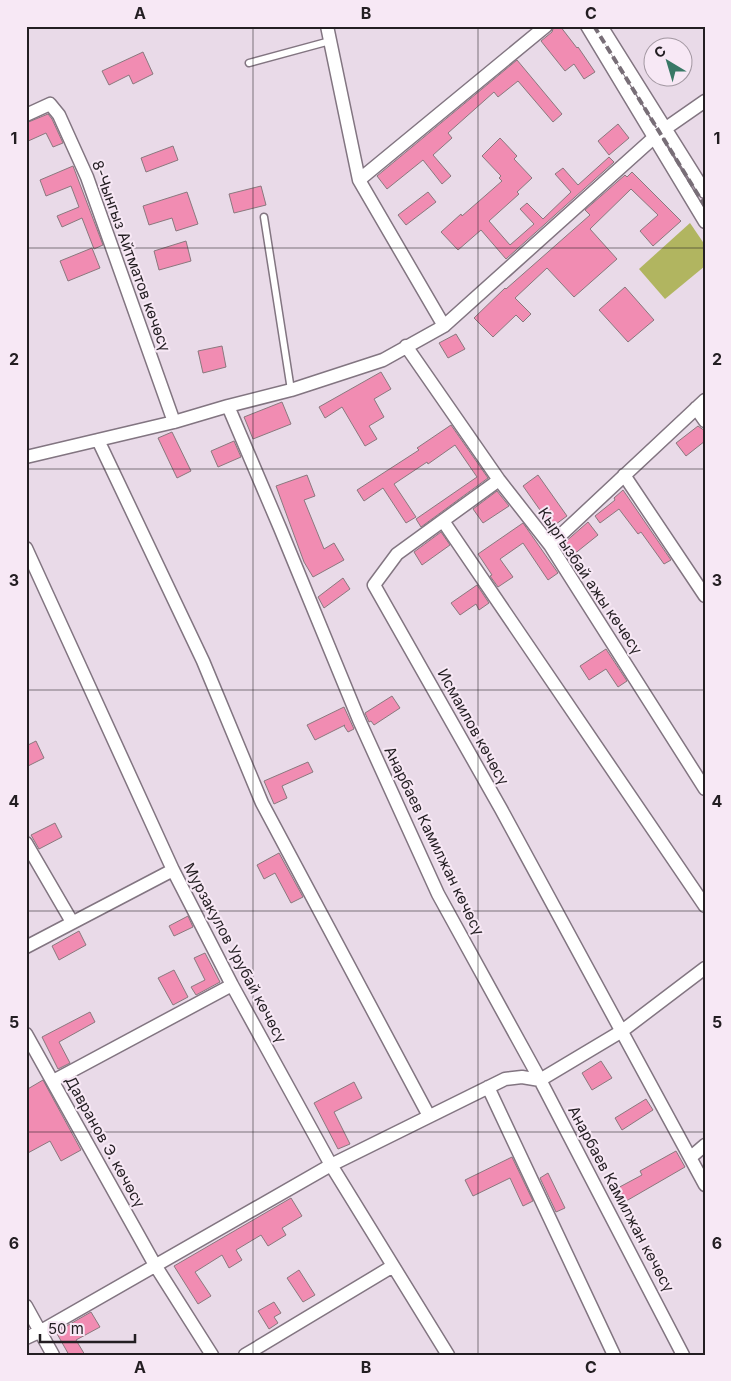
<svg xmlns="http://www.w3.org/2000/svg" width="731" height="1381" font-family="Inter,sans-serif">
  <rect width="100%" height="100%" fill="#e9dae8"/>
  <path fill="#b1b560" d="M 690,223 L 705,245 L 705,266 L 665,299 L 639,269 Z"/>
  <path fill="#f18cb2" stroke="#8a787e" d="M 554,26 L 560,26 L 577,48 L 578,47 L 595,72 L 584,79 L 574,64 L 565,71 L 541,41 L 552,32 Z
    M 143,52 L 153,74 L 133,84 L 129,75 L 109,85 L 102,71 Z
    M 517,60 L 562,114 L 553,122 L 518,81 L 498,97 L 494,92 L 448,133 L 452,138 L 433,155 L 451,176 L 442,184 L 423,160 L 387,189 L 377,176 Z
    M 48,114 L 52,119 L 63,143 L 53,147 L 46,133 L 26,142 L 26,123 Z
    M 618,124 L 629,138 L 609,155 L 598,141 Z
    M 500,138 L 517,156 L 514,159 L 532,178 L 517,192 L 519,194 L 489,221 L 510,245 L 534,224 L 520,209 L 527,203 L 543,219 L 571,192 L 555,174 L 563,168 L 578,185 L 609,157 L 614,162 L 506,259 L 481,230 L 458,250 L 441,232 L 461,214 L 462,216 L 502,181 L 499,178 L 501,176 L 482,156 Z
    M 173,146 L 178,160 L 146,172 L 141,158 Z
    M 73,166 L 103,245 L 94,249 L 82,218 L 62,227 L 57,216 L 79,207 L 71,186 L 46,196 L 40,180 Z
    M 632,172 L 681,221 L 653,246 L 640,231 L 658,215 L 631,189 L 590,229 L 617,259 L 574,297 L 547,268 L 515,298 L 531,314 L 523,322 L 516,315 L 493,337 L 474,318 L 505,288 L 506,289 L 590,215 L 585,210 L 625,175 L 627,177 Z
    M 261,186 L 266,205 L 234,213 L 229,194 Z
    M 187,192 L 198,224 L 176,231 L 172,218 L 149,225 L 143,206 Z
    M 428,192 L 436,202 L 406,225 L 398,215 Z
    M 186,241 L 191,261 L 159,270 L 154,251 Z
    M 92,248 L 100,268 L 68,281 L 60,261 Z
    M 625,287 L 654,320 L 628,342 L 599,310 Z
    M 456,334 L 465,349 L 448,358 L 439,343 Z
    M 222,346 L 226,367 L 203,373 L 198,351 Z
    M 381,372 L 391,389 L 374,399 L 384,417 L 369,426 L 377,439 L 365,446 L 342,407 L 325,418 L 319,407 Z
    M 282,402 L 291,424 L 253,439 L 244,417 Z
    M 451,425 L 488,478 L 421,527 L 416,519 L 477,477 L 455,445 L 428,464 L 427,462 L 394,484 L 416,517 L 406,523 L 383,488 L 364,501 L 357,490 L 419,450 L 417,448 Z
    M 698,426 L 705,431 L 705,441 L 686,456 L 676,443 Z
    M 172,432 L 191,471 L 177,478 L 158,438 Z
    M 234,441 L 241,457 L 218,467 L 211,451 Z
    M 307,475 L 315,496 L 304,500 L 324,549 L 334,543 L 344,560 L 313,577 L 304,562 L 276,486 Z
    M 538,475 L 567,516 L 552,527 L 523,486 Z
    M 623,490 L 671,560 L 664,564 L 641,532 L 638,534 L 619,509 L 600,523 L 595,516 L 615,500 L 614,498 Z
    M 497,491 L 509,506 L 483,523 L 473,509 Z
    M 588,522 L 598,535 L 573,555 L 564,543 Z
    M 523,523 L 558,573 L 548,580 L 523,543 L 500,559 L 513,577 L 498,587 L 490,576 L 492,575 L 478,554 Z
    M 441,532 L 450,545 L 422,565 L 414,552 Z
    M 343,578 L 350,589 L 324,608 L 318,597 Z
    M 477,585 L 489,603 L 479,610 L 476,604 L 460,615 L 451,603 Z
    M 606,649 L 627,681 L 618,687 L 606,669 L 589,680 L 580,666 Z
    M 392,696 L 400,708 L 374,725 L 371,721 L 369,722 L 365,713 Z
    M 344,707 L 354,729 L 348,732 L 344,726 L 345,725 L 315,740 L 307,725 Z
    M 36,741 L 44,758 L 26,767 L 26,746 Z
    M 308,762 L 313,772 L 282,786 L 287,798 L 274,804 L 264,781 Z
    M 55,823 L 62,837 L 39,849 L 31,835 Z
    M 279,853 L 303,897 L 291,903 L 275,873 L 264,879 L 257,865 Z
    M 188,916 L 193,927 L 174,936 L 169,926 Z
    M 79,931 L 86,945 L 59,960 L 52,946 Z
    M 205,953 L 220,982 L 196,995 L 191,987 L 205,980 L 194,958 Z
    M 174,970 L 188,997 L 173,1005 L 158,978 Z
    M 90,1012 L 95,1022 L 59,1042 L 70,1063 L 58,1069 L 42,1037 Z
    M 601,1061 L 612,1078 L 592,1090 L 582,1073 Z
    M 43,1080 L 81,1150 L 61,1161 L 50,1141 L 26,1154 L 26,1090 Z
    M 354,1082 L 362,1098 L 334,1112 L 350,1144 L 338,1149 L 314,1103 Z
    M 646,1099 L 653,1110 L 622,1130 L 615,1118 Z
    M 676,1151 L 685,1167 L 621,1204 L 614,1190 L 642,1175 L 640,1171 Z
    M 512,1157 L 533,1201 L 523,1206 L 510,1178 L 473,1196 L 465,1180 Z
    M 548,1173 L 565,1208 L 556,1212 L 540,1178 Z
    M 291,1198 L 302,1216 L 282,1228 L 286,1235 L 268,1246 L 261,1235 L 236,1250 L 242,1260 L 229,1268 L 222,1255 L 195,1272 L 211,1296 L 198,1304 L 174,1266 Z
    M 299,1270 L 315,1295 L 303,1302 L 287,1278 Z
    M 274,1302 L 281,1313 L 274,1317 L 278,1323 L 269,1329 L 258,1311 Z
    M 91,1312 L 100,1327 L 76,1340 L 85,1355 L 69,1355 L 56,1332 Z"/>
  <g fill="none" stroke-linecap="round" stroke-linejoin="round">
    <defs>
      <path id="service" d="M 249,63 L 330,41
        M 264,217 L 291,390"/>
      <path id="minor" d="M 327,26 L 359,180 L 444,326
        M 587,26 L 705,222
        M 601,26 L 705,192
        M 26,115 L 50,104 L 59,115 L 87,177 L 174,422
        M 359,180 L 546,26
        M 406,346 L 499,480 L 550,545 L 705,789
        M 228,406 L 280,528 L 359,720 L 438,894 L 537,1074 L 683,1355
        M 696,408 L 705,421
        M 98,440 L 203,661 L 262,803 L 429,1116
        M 26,457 L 174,422 L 228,406 L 291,390 L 383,360 L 444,326 L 659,133 L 705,101
        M 624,475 L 705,596
        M 499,480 L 397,554 L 374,585 L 501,809 L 705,1185
        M 443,521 L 705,906
        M 550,545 L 705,400
        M 26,548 L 173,870 L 232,985 L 331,1165 L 448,1355
        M 26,843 L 72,922
        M 26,947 L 173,870
        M 26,1034 L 155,1265 L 212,1355
        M 53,1081 L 232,985
        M 488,1087 L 614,1355
        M 691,1157 L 705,1145
        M 26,1306 L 53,1355
        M 26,1338 L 41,1331 L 331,1165 L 505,1079 L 522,1077 L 540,1080 L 622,1031 L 705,968
        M 245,1355 L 393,1266"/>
    </defs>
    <use href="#service" stroke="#827581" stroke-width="9"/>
    <use href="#minor" stroke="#827581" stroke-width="15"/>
    <use href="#service" stroke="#fff" stroke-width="6"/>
    <use href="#minor" stroke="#fff" stroke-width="12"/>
    <path stroke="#786e77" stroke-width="4" stroke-dasharray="8 4" stroke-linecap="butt" d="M 594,26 L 705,206"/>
  </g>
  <path fill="none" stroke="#231e22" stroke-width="1" stroke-opacity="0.55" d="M 253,26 L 253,1355M 478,26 L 478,1355M 26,248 L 705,248M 26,469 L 705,469M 26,690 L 705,690M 26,911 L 705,911M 26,1132 L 705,1132"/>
  <g text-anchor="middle" stroke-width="4" stroke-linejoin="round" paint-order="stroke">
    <g font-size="15" fill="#231e22" stroke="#f7e8f5">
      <text transform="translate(131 256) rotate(70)" y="5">8-Чынгыз Айтматов көчөсү</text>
      <text transform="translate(590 581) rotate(56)" y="5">Кыргызбай ажы көчөсү</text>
      <text transform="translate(473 727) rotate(61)" y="5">Исмаилов көчөсү</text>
      <text transform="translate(434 841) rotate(64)" y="5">Анарбаев Камилжан көчөсү</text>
      <text transform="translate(235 953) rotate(62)" y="5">Мурзакулов Урубай көчөсү</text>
      <text transform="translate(105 1142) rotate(61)" y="5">Давранов Э. көчөсү</text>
      <text transform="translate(621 1199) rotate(62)" y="5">Анарбаев Камилжан көчөсү</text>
    </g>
  </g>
  <rect width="731" height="1381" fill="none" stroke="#f7e8f5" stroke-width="55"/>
  <g transform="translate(668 62) rotate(322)"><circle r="24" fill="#f7e8f5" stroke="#a297a1"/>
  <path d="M0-4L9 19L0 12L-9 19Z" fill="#397866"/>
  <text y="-8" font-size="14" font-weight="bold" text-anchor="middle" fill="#231e22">С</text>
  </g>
  <path d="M40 1334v8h95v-8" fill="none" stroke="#231e22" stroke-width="2.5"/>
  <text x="48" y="1334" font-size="15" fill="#231e22" stroke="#f7e8f5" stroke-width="4" paint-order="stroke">50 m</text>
  <rect x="28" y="28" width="676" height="1326" fill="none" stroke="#231e22" stroke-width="2"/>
  <g font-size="16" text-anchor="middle" font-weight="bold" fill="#231e22">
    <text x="140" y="19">A</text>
    <text x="366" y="19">B</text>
    <text x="591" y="19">C</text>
    <text x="14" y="144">1</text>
    <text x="717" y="144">1</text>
    <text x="14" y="365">2</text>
    <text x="717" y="365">2</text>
    <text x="14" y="586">3</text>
    <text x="717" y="586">3</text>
    <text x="14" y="807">4</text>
    <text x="717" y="807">4</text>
    <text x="14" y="1028">5</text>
    <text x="717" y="1028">5</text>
    <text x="14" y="1249">6</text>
    <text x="717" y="1249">6</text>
    <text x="140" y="1373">A</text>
    <text x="366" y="1373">B</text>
    <text x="591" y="1373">C</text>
  </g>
</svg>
